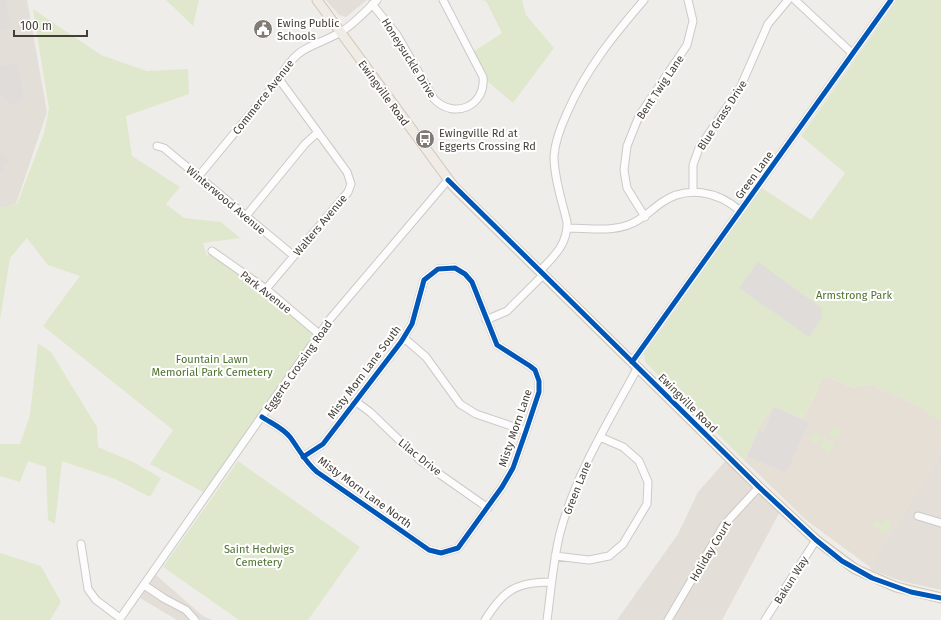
<svg xmlns="http://www.w3.org/2000/svg" width="941" height="620" font-family="'Fira Sans',sans-serif">
  <rect width="100%" height="100%" fill="#efedea"/>
  <path fill="#e3ded7" d="M 0,0 L 27,0 L 47,112 L 16,204 L 0,208 Z
    M 326,0 L 367,0 L 346,17 L 339,15 Z
    M 941,452 L 941,590 L 901,581 L 871,570 L 870,567 Z
    M 729,457 L 782,508 L 722,620 L 617,620 L 678,534 L 698,492 Z
    M 156,575 L 203,616 L 212,620 L 177,620 L 140,598 Z"/>
  <path fill="#e5dfd6" d="M 824,376 L 854,388 L 869,384 L 923,408 L 928,414 L 941,420 L 941,452 L 870,567 L 806,520 L 744,460 L 758,429 L 773,406 L 803,419 Z"/>
  <path fill="#dfe8cc" d="M 166,0 L 199,0 L 193,26 Z
    M 481,0 L 522,0 L 526,15 L 554,48 L 513,103 L 484,78 L 473,52 L 502,33 L 486,1 Z
    M 897,0 L 941,0 L 941,420 L 928,414 L 923,408 L 869,384 L 854,388 L 824,376 L 803,419 L 773,406 L 758,429 L 744,460 L 645,362 L 644,354 L 762,188 L 811,220 L 845,173 L 801,136 Z
    M 33,9 L 101,55 L 147,71 L 188,69 L 189,94 L 126,116 L 132,156 L 180,187 L 166,204 L 184,218 L 221,222 L 240,238 L 203,243 L 207,256 L 212,251 L 319,334 L 207,494 L 150,464 L 173,430 L 43,326 L 80,276 L 48,265 L 27,238 L 10,258 L 0,320 L 0,208 L 17,204 L 44,133 L 49,109 Z
    M 38,343 L 51,352 L 97,427 L 98,447 L 133,462 L 161,478 L 150,497 L 115,479 L 62,461 L 55,524 L 48,520 L 46,467 L 28,461 L 20,482 L 0,476 L 0,444 L 20,444 L 30,415 Z
    M830 433a5 5 0 1 1 10 0a5 5 0 1 1-10 0Z
    M811 438a5 5 0 1 1 10 0a5 5 0 1 1-10 0Z
    M 825,438 L 835,443 L 829,454 L 820,448 Z
    M 238,461 L 360,547 L 308,620 L 239,620 L 163,567 Z
    M 885,518 L 893,522 L 886,534 L 873,527 L 873,523 L 877,521 L 882,524 Z
    M 0,553 L 41,566 L 61,602 L 50,620 L 0,620 Z"/>
  <path fill="#dfdcda" d="M 0,0 L 6,0 L 11,28 L 0,31 Z
    M 17,63 L 24,100 L 15,106 L 0,95 L 0,66 Z
    M 0,153 L 10,159 L 0,173 Z
    M 758,262 L 822,308 L 822,317 L 809,337 L 739,288 Z
    M 774,407 L 809,422 L 786,473 L 748,456 L 759,431 L 764,432 Z"/>
  <g fill="none" stroke-linecap="round" stroke-linejoin="round">
    <defs>
      <path id="minor" d="M 795,0 L 853,54
        M 372,4 L 397,35 L 434,99 C 454,120 486,106 483,77 L 443,0
        M 157,146 L 164,148 L 294,256
        M 198,177 L 279,79 C 299,44 308,50 339,33 C 351,27 367,10 377,0
        M 693,192 L 693,165 L 699,148 L 740,88 L 768,24 L 788,0
        M 246,216 L 305,144 L 318,132
        M 645,217 L 627,188 L 624,170 L 627,146 L 639,116 L 687,45 L 693,21 L 688,0
        M 567,228 C 587,228 609,232 628,225 C 641,221 650,211 661,203 C 686,185 718,191 740,211
        M 212,251 L 266,289 L 319,334
        M 540,271 C 554,256 568,244 567,222 C 562,201 554,178 554,156 C 555,141 561,126 567,113 C 586,69 614,35 644,0
        M 266,289 L 348,192 L 351,184 L 347,172 L 279,79
        M 486,320 L 507,311 L 543,275
        M 404,338 L 426,357 L 460,404 L 476,414 L 526,431
        M 632,362 L 891,0
        M 355,401 L 370,412 L 421,461 L 488,508
        M 262,417 C 271,423 283,428 290,437 C 299,449 305,462 317,472 L 429,550 L 441,553 L 458,548 L 502,487 L 513,468 L 526,431 L 539,392 L 539,381 L 535,370 L 530,366 L 497,345 L 472,282 L 465,274 L 455,268 L 438,269 L 424,280 L 412,324 L 401,342 L 323,444 L 303,457
        M 918,516 L 941,523
        M 81,544 L 88,589 L 96,600 L 120,618
        M 555,556 L 589,560 L 609,556 L 623,544 L 647,504 L 648,482 L 639,461 L 623,447 L 600,437
        M 144,585 L 165,599 L 186,610 L 195,620
        M 119,620 L 330,319 L 448,180
        M 485,620 C 504,590 516,582 551,582
        M 547,620 C 551,591 553,561 560,533 C 576,473 609,421 638,367
        M 668,620 L 724,525 L 759,487
        M 765,620 L 816,540"/>
      <path id="major" d="M 317,0 L 454,187 L 759,487 L 816,540 L 855,569 L 896,587 L 941,598"/>
    </defs>
    <use href="#minor" stroke="#ccc9c6" stroke-width="9"/>
    <use href="#major" stroke="#d0c7b8" stroke-width="11"/>
    <use href="#minor" stroke="#fdfcfc" stroke-width="7"/>
    <use href="#major" stroke="#f0ebe4" stroke-width="9"/>
    <defs>
      <path id="cycleway" d="M 448,180 L 759,487 L 816,540 L 842,561 L 872,578 L 911,592 L 941,598
        M 632,362 L 891,0
        M 262,417 C 271,423 283,428 290,437 C 299,449 305,462 317,472 L 429,550 L 441,553 L 458,548 L 502,487 L 513,468 L 526,431 L 539,392 L 539,381 L 535,370 L 530,366 L 497,345 L 472,282 L 465,274 L 455,268 L 438,269 L 424,280 L 412,324 L 401,342 L 323,444 L 303,457"/>
    </defs>
    <use href="#cycleway" stroke="#fff" stroke-width="8"/>
    <use href="#cycleway" stroke="#0057b8" stroke-width="5"/>
  </g>
  <defs>
    <symbol id="civic-disc" viewBox="-11 -11 22 22"><circle r="9.5" fill="#807b75" stroke="#fff"/><path d="M-.6-6.5H3V-4.5H.6V-3L4-1V1h2V6H-6V1h2V-1L-.6-3ZM-1.2 2.5V6h2.4V2.5Z" fill="#fff"/></symbol>
    <symbol id="bus-disc" viewBox="-11 -11 22 22"><circle r="9.5" fill="#807b75" stroke="#fff"/><path d="M-5-6H5V4H4V6H2V4H-2V6H-4V4H-5ZM-3.5-4V0h7V-4ZM-3.5 1.2v1.5H-2V1.2ZM2 1.2v1.5H3.5V1.2Z" fill="#fff"/></symbol>
  </defs>
  <g fill-rule="evenodd">
    <use href="#civic-disc" x="252" y="18" width="22" height="22"/>
    <use href="#bus-disc" x="414" y="128" width="22" height="22"/>
  </g>
  <g text-anchor="middle" stroke-width="4" stroke-linejoin="round" paint-order="stroke">
    <g font-size="11" fill="#453e36" stroke="#fff" text-anchor="start">
      <text x="277" y="27">Ewing Public<tspan x="277" dy="13">Schools</tspan></text>
      <text x="439" y="137">Ewingville Rd at<tspan x="439" dy="13">Eggerts Crossing Rd</tspan></text>
    </g>
    <g font-size="11" fill="#453e36" stroke="#fff">
      <text transform="translate(409 58) rotate(58)" y="4">Honeysuckle Drive</text>
      <text transform="translate(660 87) rotate(-56)" y="4">Bent Twig Lane</text>
      <text transform="translate(384 93) rotate(54)" y="4">Ewingville Road</text>
      <text transform="translate(263 97) rotate(-52)" y="4">Commerce Avenue</text>
      <text transform="translate(722 115) rotate(-57)" y="4">Blue Grass Drive</text>
      <text transform="translate(754 175) rotate(-54)" y="4">Green Lane</text>
      <text transform="translate(226 200) rotate(40)" y="4">Winterwood Avenue</text>
      <text transform="translate(320 225) rotate(-50)" y="4">Walters Avenue</text>
      <text transform="translate(266 292) rotate(38)" y="4">Park Avenue</text>
      <text transform="translate(298 366) rotate(-55)" y="4">Eggerts Crossing Road</text>
      <text transform="translate(364 372) rotate(-53)" y="4">Misty Morn Lane South</text>
      <text transform="translate(688 403) rotate(45)" y="4">Ewingville Road</text>
      <text transform="translate(515 428) rotate(-71)" y="4">Misty Morn Lane</text>
      <text transform="translate(420 457) rotate(39)" y="4">Lilac Drive</text>
      <text transform="translate(577 488) rotate(-68)" y="4">Green Lane</text>
      <text transform="translate(365 492) rotate(36)" y="4">Misty Morn Lane North</text>
      <text transform="translate(710 551) rotate(-59)" y="4">Holiday Court</text>
      <text transform="translate(791 580) rotate(-58)" y="4">Bakun Way</text>
    </g>
    <g font-size="11" fill="#4e722e" stroke="#fff">
      <text x="854" y="299">Armstrong Park</text>
      <text x="212" y="363">Fountain Lawn<tspan x="212" dy="13">Memorial Park Cemetery</tspan></text>
      <text x="259" y="553">Saint Hedwigs<tspan x="259" dy="13">Cemetery</tspan></text>
    </g>
  </g>
  <path d="M14 30v6h73v-6" fill="none" stroke="#453e36" stroke-width="2"/>
  <text x="20" y="30" font-size="12" fill="#453e36" stroke="#ffffff" stroke-width="3" paint-order="stroke">100 m</text>
</svg>
